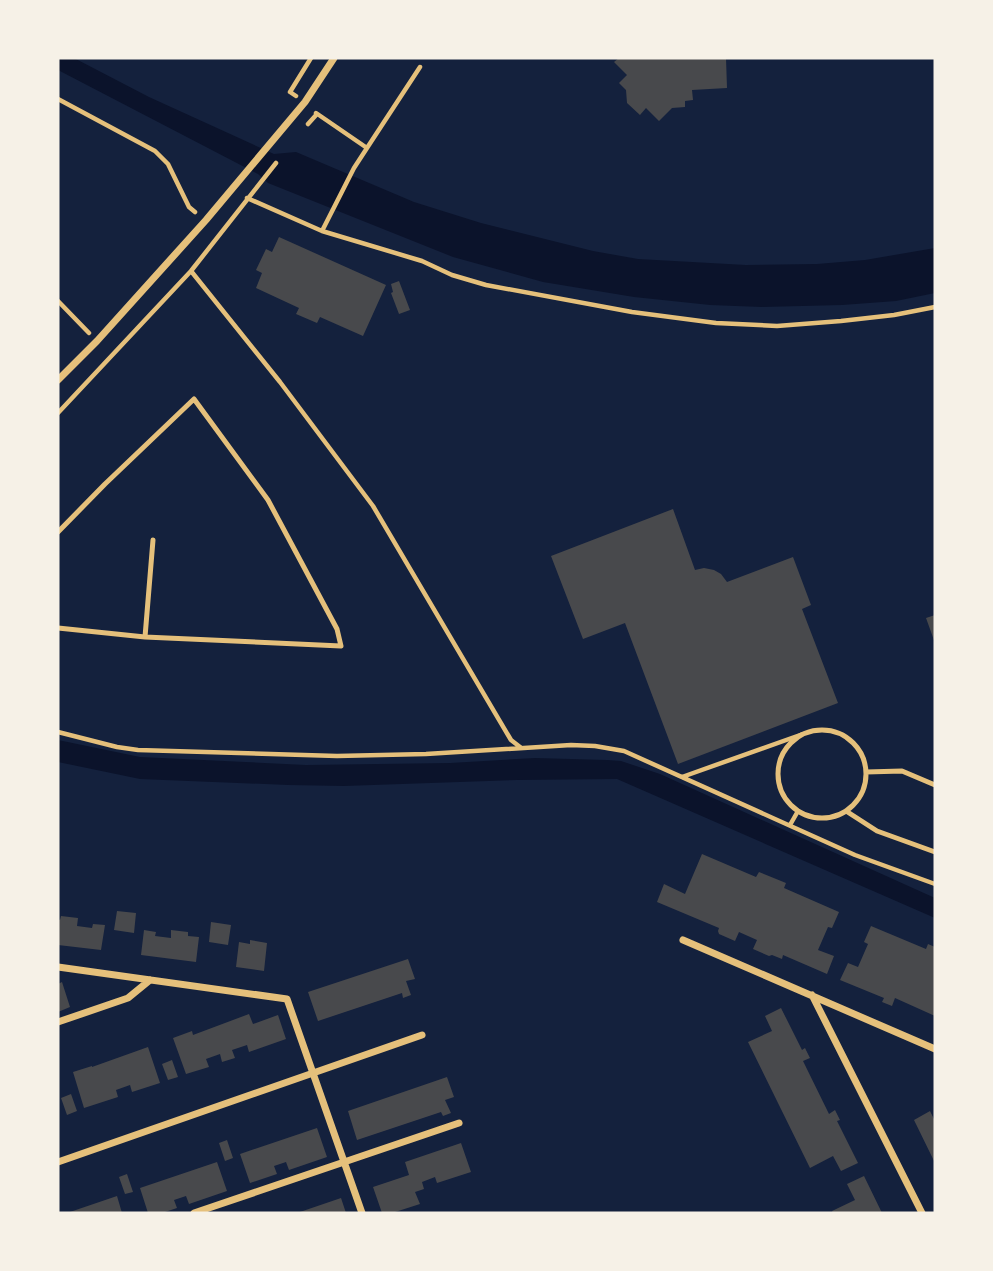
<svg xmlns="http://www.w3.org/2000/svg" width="993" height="1271" font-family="Overpass,sans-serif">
  <rect width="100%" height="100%" fill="#14213d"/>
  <path fill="#0b132b" d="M 58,58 L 74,58 L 149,97 L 274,154 L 296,152 L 414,202 L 481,223 L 593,251 L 638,259 L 746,265 L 817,264 L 865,260 L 935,248 L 935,293 L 896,301 L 842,305 L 762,307 L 710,305 L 634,297 L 543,282 L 453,257 L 268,183 L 258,174 L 58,70 Z
    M 58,740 L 140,757 L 306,765 L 450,763 L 535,758 L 607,760 L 621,761 L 660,774 L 935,898 L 935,918 L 617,779 L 517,780 L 344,786 L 288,785 L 140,779 L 58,762 Z"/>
  <path fill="#48494c" d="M 619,58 L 726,58 L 727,88 L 692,90 L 693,100 L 685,101 L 685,107 L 672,108 L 659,121 L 646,108 L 640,115 L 627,103 L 626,90 L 619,83 L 627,75 L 614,62 Z
    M 279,237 L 386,285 L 363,336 L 320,317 L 317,323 L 296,314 L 299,308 L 256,288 L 262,273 L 256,270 L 266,249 L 272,252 Z
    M 399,281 L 410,310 L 399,314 L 391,293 L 393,292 L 391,284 Z
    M 673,509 L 695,570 L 704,568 L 714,570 L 721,574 L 727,582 L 793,557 L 811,605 L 802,609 L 838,703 L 678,764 L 625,623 L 583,639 L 551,556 Z
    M 935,615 L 935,643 L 926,618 Z
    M 702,854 L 756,877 L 759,872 L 786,883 L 784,888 L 839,912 L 832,928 L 828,927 L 818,950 L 834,956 L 827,974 L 783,955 L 782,959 L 772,955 L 769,956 L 753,949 L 757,940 L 739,932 L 735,941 L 719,934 L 718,931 L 719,928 L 657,902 L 664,884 L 685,894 Z
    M 117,911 L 136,913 L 134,933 L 114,930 Z
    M 61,916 L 78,918 L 77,926 L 92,928 L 93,924 L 105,925 L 101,950 L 58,945 L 58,919 L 60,920 Z
    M 211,922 L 231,925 L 228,945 L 209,942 Z
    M 871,926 L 926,949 L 928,944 L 935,947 L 935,1016 L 895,998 L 892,1006 L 882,1002 L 884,998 L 840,980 L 848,963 L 858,967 L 868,944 L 864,942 Z
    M 144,930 L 156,932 L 155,936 L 171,938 L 171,930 L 188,932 L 188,936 L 199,937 L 196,962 L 141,955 Z
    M 250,940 L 267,943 L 264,971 L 236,967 L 239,942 L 250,944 Z
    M 408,959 L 415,979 L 406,981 L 411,995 L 403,998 L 402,993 L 318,1021 L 308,992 Z
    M 62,982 L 70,1007 L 58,1012 L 58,984 Z
    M 781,1008 L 802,1050 L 805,1048 L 810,1058 L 803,1061 L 829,1114 L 835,1110 L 840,1120 L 837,1121 L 858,1163 L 841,1171 L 833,1156 L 810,1168 L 748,1042 L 772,1031 L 765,1016 Z
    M 249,1014 L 253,1024 L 278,1015 L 286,1039 L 249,1052 L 247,1045 L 232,1050 L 235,1058 L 222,1062 L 220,1054 L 206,1059 L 209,1067 L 186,1074 L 173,1038 L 192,1031 L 193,1035 Z
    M 148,1047 L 160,1083 L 132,1092 L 130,1085 L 116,1090 L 118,1097 L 84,1108 L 73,1072 L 92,1066 L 92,1067 Z
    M 172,1060 L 178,1077 L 168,1080 L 162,1064 Z
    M 447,1077 L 454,1097 L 445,1100 L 451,1113 L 443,1116 L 441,1112 L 357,1140 L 348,1111 Z
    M 71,1094 L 77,1111 L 67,1115 L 61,1098 Z
    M 930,1111 L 935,1121 L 935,1163 L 914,1120 Z
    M 317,1128 L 327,1157 L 289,1170 L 286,1162 L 274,1166 L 277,1174 L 250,1183 L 240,1154 Z
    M 227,1140 L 233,1158 L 225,1161 L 219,1143 Z
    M 461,1143 L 471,1172 L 437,1183 L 435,1177 L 422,1182 L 424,1189 L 415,1192 L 420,1204 L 392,1213 L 382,1213 L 373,1187 L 409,1175 L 405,1162 Z
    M 217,1162 L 227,1191 L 189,1204 L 186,1196 L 174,1200 L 177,1208 L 162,1213 L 148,1213 L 140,1188 Z
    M 127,1174 L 133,1192 L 125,1194 L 119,1177 Z
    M 864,1176 L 882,1213 L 833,1213 L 832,1211 L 855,1200 L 847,1184 Z
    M 117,1196 L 122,1213 L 67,1213 Z
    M 341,1198 L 346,1213 L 297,1213 Z"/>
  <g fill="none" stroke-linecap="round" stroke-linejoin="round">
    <path stroke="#e5c07b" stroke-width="4.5" d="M 296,96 L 290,92 L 311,58
      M 58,99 L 155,151 L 168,164 L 189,207 L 195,212
      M 316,113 L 367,148 L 354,168 L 322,231
      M 308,124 L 317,114
      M 367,148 L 420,67
      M 247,198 L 322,231 L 422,261 L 452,275 L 486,285 L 632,312 L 716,323 L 777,326 L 841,321 L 894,315 L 935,307
      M 191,271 L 280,382 L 373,506 L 511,740 L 520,747
      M 58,301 L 89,333
      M 58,413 L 191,271 L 276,163
      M 58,732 L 117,747 L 138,750 L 337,756 L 426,754 L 571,745 L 595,746 L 624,751 L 855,855 L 935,884
      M 682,777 L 803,734
      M 790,825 L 798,811"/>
    <path stroke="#e5c07b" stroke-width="5" d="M 58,532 L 105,484 L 194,399 L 268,500 L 337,629 L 341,646 L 145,637 L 58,628
      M 145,637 L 153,540
      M778 774a44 44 0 1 1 88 0a44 44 0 1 1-88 0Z
      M 866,772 L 902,771 L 935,785
      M 846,811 L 877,831 L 935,852"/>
    <path stroke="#e5c07b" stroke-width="7" d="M 58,380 L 97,341 L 206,220 L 305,102 L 334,58
      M 683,940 L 935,1049
      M 58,967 L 287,999 L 362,1213
      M 812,995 L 922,1213
      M 58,1022 L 128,998 L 150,980
      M 58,1162 L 422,1035
      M 194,1213 L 459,1123"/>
  </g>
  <rect width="993" height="1271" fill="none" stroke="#f6f1e7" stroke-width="119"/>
</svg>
